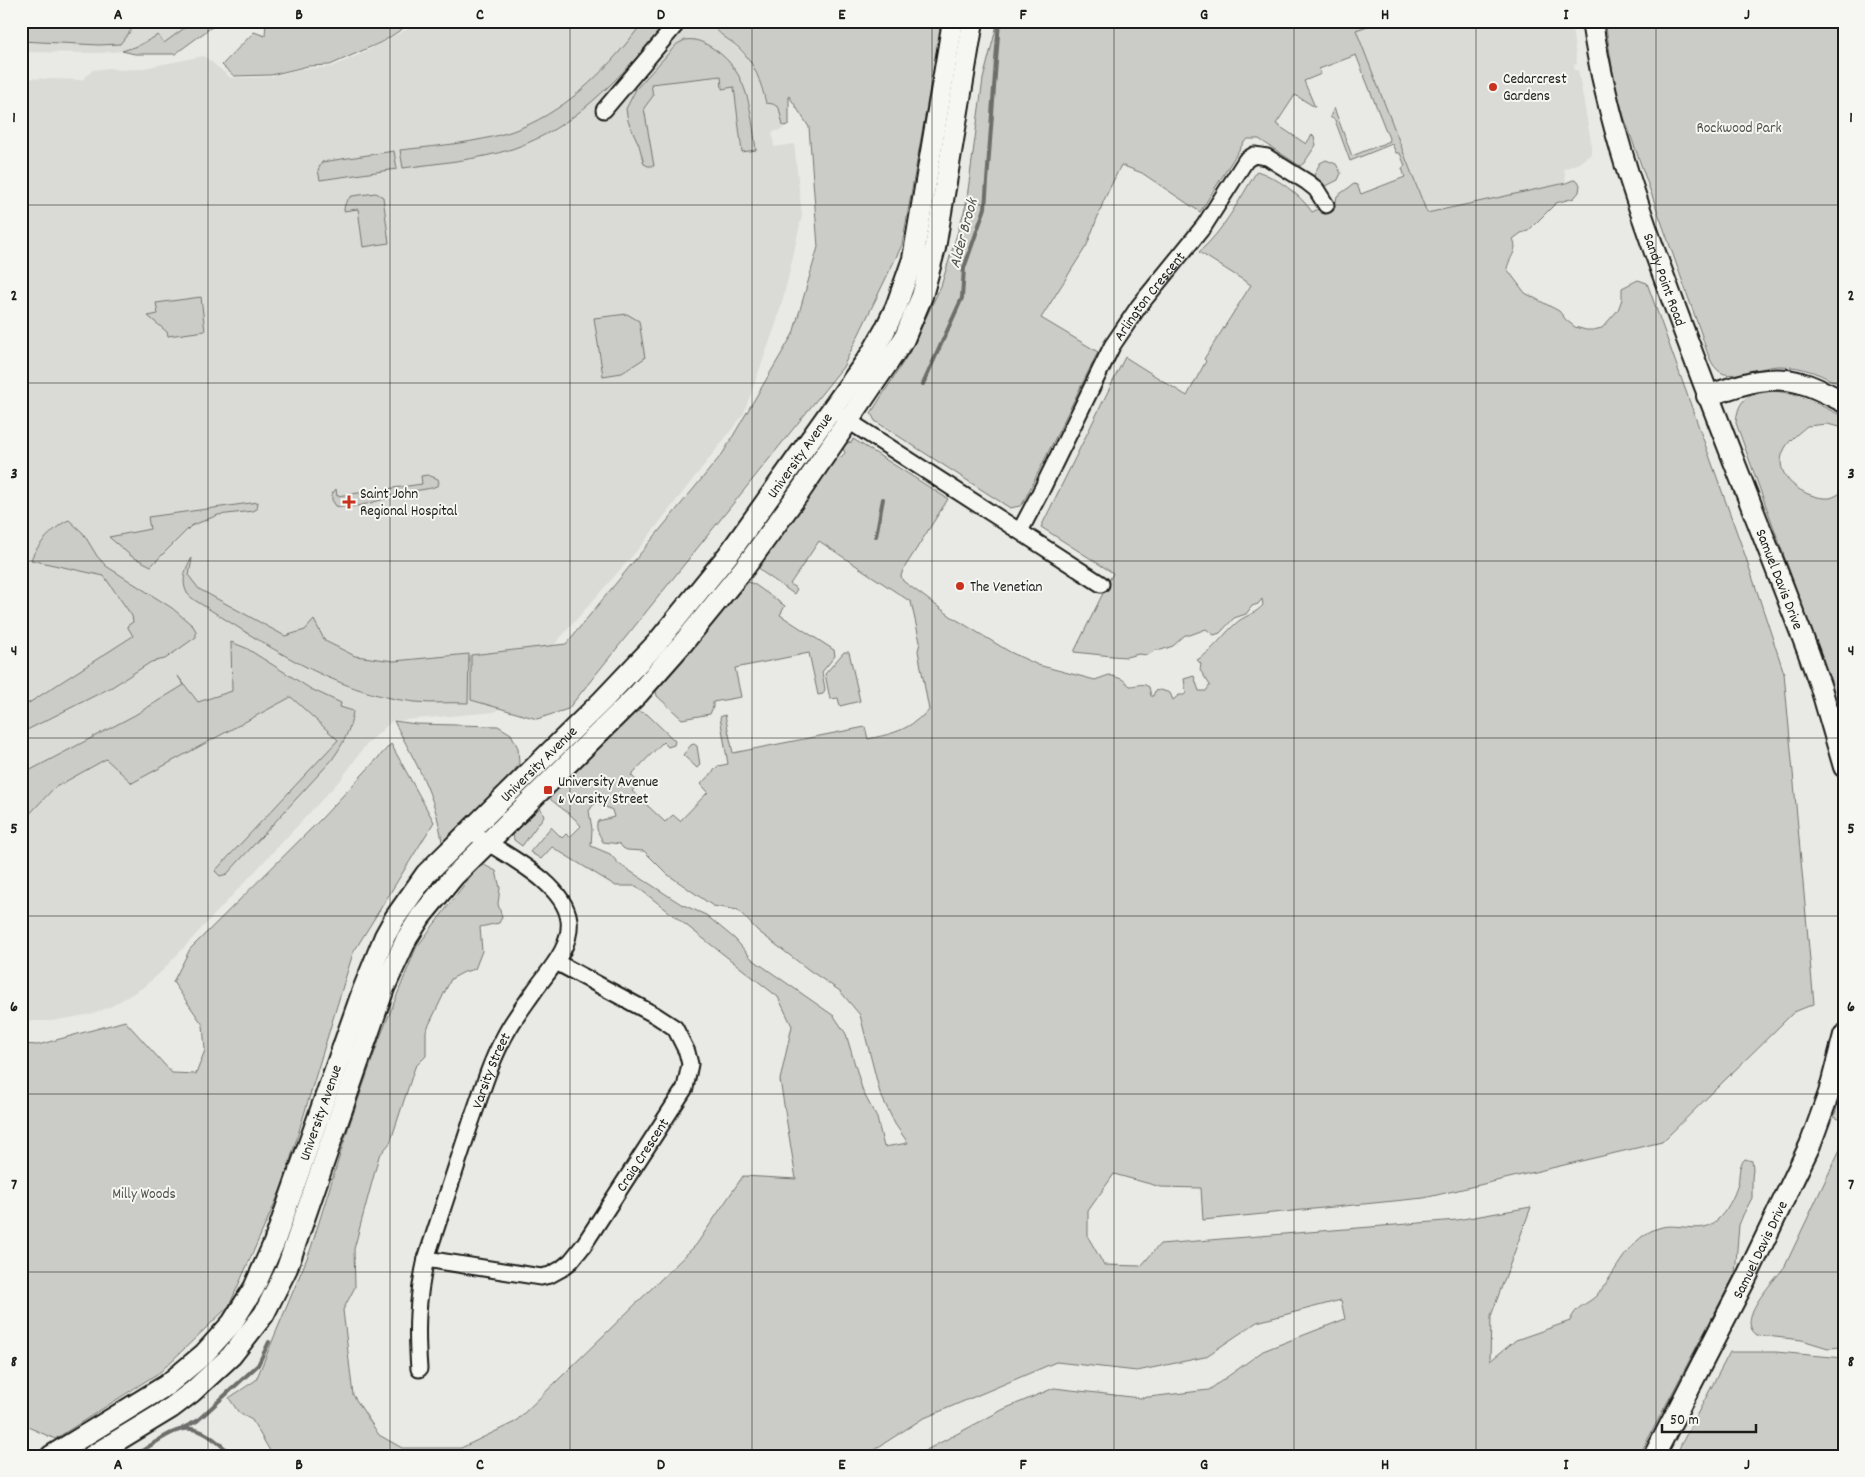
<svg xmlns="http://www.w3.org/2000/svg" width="1865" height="1477" font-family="Dekko,sans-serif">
  <rect width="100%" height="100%" fill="#e9e9e5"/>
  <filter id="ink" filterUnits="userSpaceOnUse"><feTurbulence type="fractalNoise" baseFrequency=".02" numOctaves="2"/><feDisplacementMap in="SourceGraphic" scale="10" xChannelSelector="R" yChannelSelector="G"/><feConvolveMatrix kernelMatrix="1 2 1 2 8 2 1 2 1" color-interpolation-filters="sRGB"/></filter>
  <g filter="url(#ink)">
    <path fill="#dadad6" d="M 21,21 L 220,21 L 175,54 L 135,54 L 122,51 L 99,53 L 21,52 Z
      M 422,21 L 711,21 L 719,33 L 745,55 L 755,70 L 766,103 L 773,104 L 779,108 L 783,129 L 772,132 L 774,147 L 794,144 L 802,215 L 788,279 L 776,324 L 743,415 L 641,546 L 495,712 L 392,721 L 365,746 L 342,778 L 159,974 L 142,988 L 110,1007 L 91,1014 L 52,1021 L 21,1021 L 21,78 L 82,80 L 93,70 L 109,68 L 119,70 L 139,69 L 204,56 L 231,78 L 270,77 L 300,69 L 331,67 L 363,53 Z
      M 1382,21 L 1571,21 L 1577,64 L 1574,65 L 1575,70 L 1578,70 L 1591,142 L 1591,154 L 1579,163 L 1564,169 L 1566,183 L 1427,213 L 1356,30 Z"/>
    <path fill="#cbcbc7" stroke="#747472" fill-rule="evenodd" d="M 21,21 L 130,21 L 132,29 L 120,44 L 99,45 L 21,41 Z
      M 194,21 L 220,21 L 175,54 L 135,54 L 122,51 L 138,46 L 158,35 L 164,43 Z
      M 266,21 L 414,21 L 384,41 L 330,65 L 308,66 L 271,75 L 234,76 L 222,65 L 254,32 L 265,36 Z
      M 636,21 L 663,21 L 663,26 L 659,33 C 615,81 576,127 512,149 C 477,160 439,163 403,168 L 400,150 C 437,146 475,143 510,132 C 563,114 604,73 637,30 Z
      M 711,21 L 942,21 L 902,245 L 843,367 L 568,709 L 537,719 L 471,700 L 471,655 L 566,644 L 723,453 L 793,334 L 818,247 L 809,127 L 789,96 L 789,125 L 783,126 L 779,108 L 773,104 L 766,103 C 761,83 755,63 739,48 C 729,39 716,34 711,21 Z
      M 998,21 L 1382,21 L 1356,30 L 1427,213 L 1566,183 L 1573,180 L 1578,181 L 1580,185 L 1579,192 L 1574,198 L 1556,203 L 1528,231 L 1521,233 L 1513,239 C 1519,251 1509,257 1507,269 L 1525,293 L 1559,311 L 1566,320 L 1575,327 L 1586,330 L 1593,330 L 1602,328 L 1618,310 L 1622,299 L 1622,288 L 1638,280 L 1647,283 L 1746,558 L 1784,673 L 1814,1004 L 1794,1012 L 1662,1142 L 1424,1198 L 1203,1220 L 1201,1188 L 1161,1187 L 1114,1174 L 1088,1211 L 1088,1237 L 1104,1265 L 1141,1266 L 1160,1244 L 1457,1220 L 1531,1207 L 1491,1316 L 1490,1361 L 1516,1340 L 1570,1321 C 1577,1304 1586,1306 1597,1295 C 1617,1272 1629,1235 1662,1227 C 1680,1223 1703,1235 1717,1220 C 1727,1211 1734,1197 1738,1184 C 1740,1175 1738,1165 1745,1159 L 1752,1161 L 1753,1168 L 1752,1179 L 1752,1198 L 1743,1215 L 1739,1225 L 1735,1274 L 1639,1456 L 915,1456 L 1004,1409 L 1054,1388 L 1140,1398 L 1209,1390 L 1263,1351 L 1345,1319 L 1341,1300 L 1257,1322 L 1205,1357 L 1137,1371 L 1056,1362 L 922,1419 L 869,1453 L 861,1456 L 520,1454 L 273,1456 L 252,1420 L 239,1413 L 229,1398 L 256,1380 L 310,1251 L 348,1129 L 379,1040 L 416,948 L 477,868 L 484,865 L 496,871 L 500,888 L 498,904 L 502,917 L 499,923 L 480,927 L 482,951 L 475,969 L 464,972 L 451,979 L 426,1031 L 426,1056 L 415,1067 L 390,1143 L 379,1156 L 354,1249 L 355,1287 L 343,1310 L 353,1395 L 379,1435 L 402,1448 L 461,1448 L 515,1422 L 696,1245 L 743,1176 L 796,1179 L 780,1080 L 792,1026 L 778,997 L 636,886 L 616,886 L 552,847 L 541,859 L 530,852 L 551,827 L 562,838 L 566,834 L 570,837 L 581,826 C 572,814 560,808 549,798 L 637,711 L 647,714 L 675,741 L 674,745 L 668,747 L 663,742 L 631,775 L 639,783 L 632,791 L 665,822 L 673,815 L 680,821 L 708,792 L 701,784 L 718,766 L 728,764 L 720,717 L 725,715 L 733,753 L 865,727 L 868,739 C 886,735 903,732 917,720 C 921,716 925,716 929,710 L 918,651 L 920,642 L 911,602 L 819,541 L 790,584 L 797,589 L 794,594 L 761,571 L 759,567 L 837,458 L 841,457 L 845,453 L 843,448 L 847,443 L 852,442 L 853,439 L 858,442 L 948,499 L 903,570 L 901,576 L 903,581 L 952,617 L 1010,652 L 1038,665 L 1095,680 L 1109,675 L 1122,679 L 1130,686 C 1137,686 1142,682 1149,687 L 1151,696 L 1153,696 L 1155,691 L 1161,690 L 1170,693 L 1173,700 L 1179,695 L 1184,695 L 1186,693 L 1184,679 L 1194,676 L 1199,691 L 1206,691 L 1210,685 L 1200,670 L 1201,664 L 1197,660 C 1214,651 1224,632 1240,620 C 1248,615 1256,613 1263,605 L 1262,599 L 1258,604 L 1252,606 L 1246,614 L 1234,618 L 1220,633 L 1214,635 L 1206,629 L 1190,635 L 1185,635 L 1173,646 L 1161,650 L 1156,650 L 1147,655 L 1139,654 L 1126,657 L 1112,656 L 1074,652 L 1113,573 L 1041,527 L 1125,357 L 1187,396 L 1206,361 L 1204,359 L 1251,285 L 1199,252 C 1224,230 1239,200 1257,171 C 1276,177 1301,195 1312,212 L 1336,201 L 1337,196 L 1354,184 L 1357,185 L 1361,194 L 1405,177 L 1402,168 L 1405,166 L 1400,153 L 1396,153 L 1392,144 L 1350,161 L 1335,120 L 1330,117 L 1334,108 L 1352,156 L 1390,141 L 1356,55 L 1319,69 L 1321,74 L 1304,81 L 1315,107 L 1295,95 L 1276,124 L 1306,144 L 1312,135 L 1314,137 L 1316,145 L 1304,163 L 1300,166 L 1259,139 L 1248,139 L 1244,142 L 1200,212 L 1142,173 L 1121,165 L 1104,200 L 1087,245 L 1041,318 L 1098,352 L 1023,503 L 1020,506 L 1010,508 L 875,421 L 871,413 L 909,353 L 941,286 L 966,205 L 983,79 ZM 598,803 L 612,810 L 614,817 L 598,821 C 594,828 600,835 603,842 L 620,844 L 623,848 L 627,850 L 644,851 L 667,874 L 713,906 L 738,910 L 758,931 L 809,970 L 840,991 L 860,1015 L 880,1093 L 895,1124 L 908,1143 L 884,1147 L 877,1118 L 863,1092 L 846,1034 L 834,1016 L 752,959 L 735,939 L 706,915 L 681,904 L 619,864 L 610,854 L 591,846 L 592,829 L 589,811 L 593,805 Z
      M 1605,21 L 1844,21 L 1844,387 C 1823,375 1803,366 1779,366 C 1764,366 1733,379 1722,373 C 1710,367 1706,348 1702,336 L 1624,117 L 1614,80 Z
      M 685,40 C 696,38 705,43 714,49 C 749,72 751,112 756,150 L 742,152 L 734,87 L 722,89 L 721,76 L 651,84 L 653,96 L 644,108 L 654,166 L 648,166 L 644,164 L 639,145 L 628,121 L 626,109 L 636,89 L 677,44 Z
      M 394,151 L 397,169 L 320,180 L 318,170 L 322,162 Z
      M 1326,160 L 1336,164 L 1341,173 L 1338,180 L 1326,186 L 1314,175 L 1320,163 Z
      M 376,193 L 383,197 L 389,243 L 363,247 L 358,209 L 344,211 C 344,205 346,200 352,196 Z
      M 201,297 L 205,331 L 168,336 L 167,332 L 148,316 L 158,314 L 156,303 Z
      M 627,314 L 639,321 L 645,358 L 622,373 L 603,376 L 594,318 Z
      M 1774,391 C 1799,393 1822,406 1844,417 L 1844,428 L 1827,424 L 1807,426 C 1800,432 1790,439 1785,448 C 1769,475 1805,500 1830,498 C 1835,497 1840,493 1844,491 L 1844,722 L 1736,423 C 1738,396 1750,394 1774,391 Z
      M 428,475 L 438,479 L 439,483 L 437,486 C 428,490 416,490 406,492 C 388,497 355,511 336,506 L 332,500 L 332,494 L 336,489 L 337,496 L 422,484 L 421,476 Z
      M 258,502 L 257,509 L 253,511 L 218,515 L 191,526 L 151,566 L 131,556 L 109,537 L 150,529 L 148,517 Z
      M 69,520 L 83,533 L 97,556 L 106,566 L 172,608 L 193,626 L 196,631 L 196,637 L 165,659 L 151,662 L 112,687 L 21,733 L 21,708 L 133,636 L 127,626 L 133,622 L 132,616 L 104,576 L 31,560 C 34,548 57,524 69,520 Z
      M 192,558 L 189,576 L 199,589 L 285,636 L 305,630 L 314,620 L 325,641 L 355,656 L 394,661 L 469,654 L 468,703 C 451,702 433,704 415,702 C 333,693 264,643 196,601 C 193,599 189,596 187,593 C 181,582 185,567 192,558 Z
      M 748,582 L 754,584 L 785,606 L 780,615 L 834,650 L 835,656 L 822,672 L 825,689 L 823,694 L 818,695 L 809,653 L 735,668 L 741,697 L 713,702 L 713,707 L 710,714 L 682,719 L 657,696 L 656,691 Z
      M 231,642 L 246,648 L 311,689 L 341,703 L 340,707 L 353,711 C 351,730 342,746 331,761 L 227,874 L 220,876 L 215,871 L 338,740 L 291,697 L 132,783 L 106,759 L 54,788 L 22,822 L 21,821 L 21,775 L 135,715 L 184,685 L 177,675 L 198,702 L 232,691 Z
      M 844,652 L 849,652 L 860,701 L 840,706 L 838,698 L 830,699 L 825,674 Z
      M 394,721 L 416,724 L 498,726 L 511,734 L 518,748 L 519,763 L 511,776 L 442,842 C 436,795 415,762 394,721 Z
      M 391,744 L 434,822 L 353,953 L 282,1187 L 229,1306 L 160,1372 L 55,1439 L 28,1427 L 21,1432 L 21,1044 L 38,1045 L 125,1021 L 172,1073 L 196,1074 L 205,1050 L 203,1025 L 173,982 L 190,949 L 322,818 Z
      M 694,744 L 697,746 L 700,765 L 697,768 L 683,755 L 691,745 Z
      M 540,807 L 544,816 L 522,846 L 514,840 L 513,833 Z
      M 1844,1083 L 1844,1121 L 1834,1117 Z
      M 1844,1141 L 1844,1347 L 1828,1348 L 1802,1340 L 1757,1335 C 1734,1319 1775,1281 1785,1266 Z
      M 1730,1352 L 1776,1352 L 1844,1358 L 1844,1456 L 1675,1456 Z"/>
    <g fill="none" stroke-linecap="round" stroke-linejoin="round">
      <path stroke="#6d6d6c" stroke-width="4" d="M 923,384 L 962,298 L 964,268 L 985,208 L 999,21
        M 876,536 L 883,499
        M 183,1428 L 197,1421 L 258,1365 L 269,1342
        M 134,1456 C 180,1427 189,1413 233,1456
        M 582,1456 L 582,1452"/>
      <defs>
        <g id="street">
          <path d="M 604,110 L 679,21"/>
          <path d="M 841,416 L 1101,584"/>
          <path id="s1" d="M 1020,531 L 1042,489 L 1112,346 L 1139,306 L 1204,226 L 1246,160 L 1254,155 L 1267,157 L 1307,182 L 1316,189 L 1326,205"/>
          <path id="s2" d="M 426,1259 L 541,1277 L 550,1275 L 561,1269 L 571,1261 L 583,1246 L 685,1088 L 690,1064 L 687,1052 L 675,1028 L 655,1015 L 556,962"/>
          <path id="s3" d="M 419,1369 C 416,1328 417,1299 426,1259 C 441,1213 456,1168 471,1122 C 482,1091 491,1059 508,1030 C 516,1016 526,1003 535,990 C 550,969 572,947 569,920 C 564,883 507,856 479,837"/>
        </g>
        <g id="secondary">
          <path id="s4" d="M 1592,21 C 1607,123 1642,219 1678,315 C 1720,429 1766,541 1809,654 L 1821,688 L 1844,767"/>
          <path d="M 1707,396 C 1737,386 1769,373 1801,383 C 1816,387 1830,395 1844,402"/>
          <path id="s5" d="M 51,1456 L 167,1385 L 204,1354 L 232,1323 L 254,1288 L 274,1243 L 363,990 L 385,936 L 395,918 L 426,874 L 602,701 L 656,644 L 728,555 L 872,353 L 885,330 L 896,307 L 913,259 L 953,21"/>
          <path d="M 92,1456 L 171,1408 L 192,1392 L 231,1356 L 264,1314 L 287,1268 L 384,988 L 407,938 L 421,916 L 454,876 L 638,694 L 683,643 L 745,567 L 799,493 L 904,339 L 922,296 L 935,248 L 973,21"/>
          <path id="s6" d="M 1654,1456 L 1746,1278 L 1810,1145 L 1829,1093 L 1844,1035"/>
        </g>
      </defs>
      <use href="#street" stroke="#1c1c1c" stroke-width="19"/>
      <use href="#secondary" stroke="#1c1c1c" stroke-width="24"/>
      <use href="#street" stroke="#f6f6f2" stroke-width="15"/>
      <use href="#secondary" stroke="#f6f6f2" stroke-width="20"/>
    </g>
  </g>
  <path fill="none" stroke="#1c1c1c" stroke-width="1" stroke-opacity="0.55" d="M 208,21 L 208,1456M 390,21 L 390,1456M 570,21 L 570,1456M 752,21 L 752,1456M 932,21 L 932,1456M 1114,21 L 1114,1456M 1294,21 L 1294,1456M 1476,21 L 1476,1456M 1656,21 L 1656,1456M 21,205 L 1844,205M 21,383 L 1844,383M 21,561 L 1844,561M 21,738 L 1844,738M 21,916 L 1844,916M 21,1094 L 1844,1094M 21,1272 L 1844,1272"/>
  <g fill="#c8321e" stroke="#f6f6f2" stroke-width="2">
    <circle cx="1493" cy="87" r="5"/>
    <path d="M346.5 494.5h5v5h5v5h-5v5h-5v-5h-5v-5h5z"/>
    <circle cx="960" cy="586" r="5"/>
    <rect x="543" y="785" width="10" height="10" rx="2.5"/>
  </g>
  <g text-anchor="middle" stroke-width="4" stroke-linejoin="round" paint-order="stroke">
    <g font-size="15" fill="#1c1c1c" stroke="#f6f6f2" text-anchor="start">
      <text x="1503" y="83">Cedarcrest<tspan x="1503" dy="17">Gardens</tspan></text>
      <text x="360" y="498">Saint John<tspan x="360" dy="17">Regional Hospital</tspan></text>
      <text x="970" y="591">The Venetian</text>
      <text x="558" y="786">University Avenue<tspan x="558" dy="17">&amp; Varsity Street</tspan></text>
    </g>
    <g font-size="15" fill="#51514f" stroke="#f6f6f2">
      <text x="1739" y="132">Rockwood Park</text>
      <text x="144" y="1198">Milly Woods</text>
    </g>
    <g font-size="15" fill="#1c1c1c" stroke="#f6f6f2">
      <text dy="5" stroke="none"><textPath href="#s4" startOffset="269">Sandy Point Road</textPath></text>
      <text dy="5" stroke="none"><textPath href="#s1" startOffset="269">Arlington Crescent</textPath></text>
      <text dy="5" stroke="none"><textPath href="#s5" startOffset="1280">University Avenue</textPath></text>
      <text dy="5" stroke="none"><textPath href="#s4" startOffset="590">Samuel Davis Drive</textPath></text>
      <text dy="5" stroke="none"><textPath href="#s5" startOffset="875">University Avenue</textPath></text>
      <text dy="5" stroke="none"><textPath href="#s3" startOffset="310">Varsity Street</textPath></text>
      <text dy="5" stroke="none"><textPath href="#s5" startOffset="455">University Avenue</textPath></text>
      <text dy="5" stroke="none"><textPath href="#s2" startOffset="279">Craig Crescent</textPath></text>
      <text dy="5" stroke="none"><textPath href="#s6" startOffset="232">Samuel Davis Drive</textPath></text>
    </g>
    <g font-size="16" font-style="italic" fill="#525251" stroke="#f6f6f2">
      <text transform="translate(962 233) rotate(-75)" y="6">Alder Brook</text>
    </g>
  </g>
  <rect width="1865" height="1477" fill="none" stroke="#f6f6f2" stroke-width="55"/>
  <path d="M1662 1424v8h94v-8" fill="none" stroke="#1c1c1c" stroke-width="2.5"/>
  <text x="1670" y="1424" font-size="15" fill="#1c1c1c" stroke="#f6f6f2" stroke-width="4" paint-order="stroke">50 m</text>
  <rect x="28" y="28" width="1810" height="1422" fill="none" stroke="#1c1c1c" stroke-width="2"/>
  <g font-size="16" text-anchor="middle" font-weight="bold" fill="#1c1c1c">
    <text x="118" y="19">A</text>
    <text x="299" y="19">B</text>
    <text x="480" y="19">C</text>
    <text x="661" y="19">D</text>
    <text x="842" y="19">E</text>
    <text x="1023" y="19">F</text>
    <text x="1204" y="19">G</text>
    <text x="1385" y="19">H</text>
    <text x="1566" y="19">I</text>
    <text x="1747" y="19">J</text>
    <text x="14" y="122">1</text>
    <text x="1851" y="122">1</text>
    <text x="14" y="300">2</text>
    <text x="1851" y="300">2</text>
    <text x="14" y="478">3</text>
    <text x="1851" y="478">3</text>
    <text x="14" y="655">4</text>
    <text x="1851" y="655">4</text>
    <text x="14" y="833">5</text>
    <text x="1851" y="833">5</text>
    <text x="14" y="1011">6</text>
    <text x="1851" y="1011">6</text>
    <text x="14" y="1189">7</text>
    <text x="1851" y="1189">7</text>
    <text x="14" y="1366">8</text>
    <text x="1851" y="1366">8</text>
    <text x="118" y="1469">A</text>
    <text x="299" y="1469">B</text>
    <text x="480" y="1469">C</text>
    <text x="661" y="1469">D</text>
    <text x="842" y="1469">E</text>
    <text x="1023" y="1469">F</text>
    <text x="1204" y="1469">G</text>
    <text x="1385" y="1469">H</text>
    <text x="1566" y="1469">I</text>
    <text x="1747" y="1469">J</text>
  </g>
</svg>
